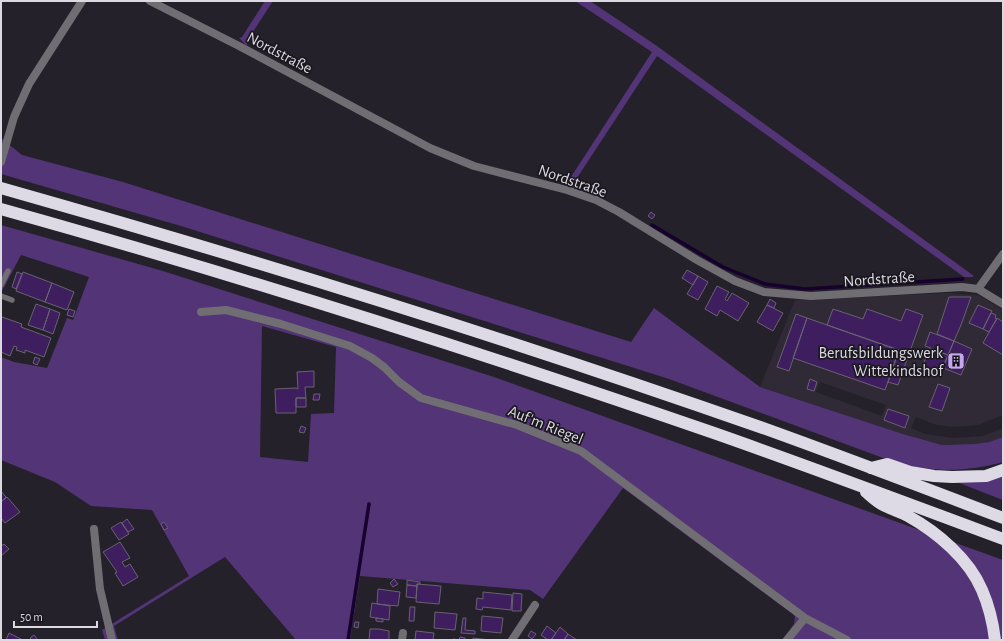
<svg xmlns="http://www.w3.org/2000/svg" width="1004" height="641" font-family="'Alegreya Sans',sans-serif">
  <rect width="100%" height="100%" fill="#24212a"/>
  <path fill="#302a37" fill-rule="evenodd" d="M 948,293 L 978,295 L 1003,310 L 1003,415 L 978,425 L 954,427 L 937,425 L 916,417 L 911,428 L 925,434 L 953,438 L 983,436 L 1003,428 L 1003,437 L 989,442 L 974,444 L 942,445 L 903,434 L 760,387 L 795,300 ZM 820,382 L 886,405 L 882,416 L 816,392 Z"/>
  <path fill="#533476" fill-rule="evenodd" d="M 265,1 L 273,1 L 247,41 L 247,46 L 239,38 L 242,37 Z
    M 575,1 L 590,1 L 657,46 L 974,276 L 972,277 L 964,277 L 657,56 L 575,181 L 575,188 L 564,185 L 569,180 L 652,52 Z
    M 1,138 L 22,155 L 123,182 L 631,342 L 654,308 L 760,387 L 903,434 L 942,445 L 974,444 L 989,442 L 1003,437 L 1003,462 C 978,469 950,472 924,468 C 914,467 903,464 894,462 L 669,379 L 612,361 L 181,226 L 1,174 Z
    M 1,225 L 163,271 L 494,377 L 1003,560 L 1003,640 L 782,640 L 794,624 L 795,617 L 794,615 L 623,488 L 543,599 L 530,590 L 360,576 L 350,640 L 296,640 L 225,557 L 114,626 L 118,640 L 105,640 L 102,630 L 189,576 L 152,510 L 91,506 L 55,482 L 1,460 L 1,357 L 14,362 L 47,368 L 67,318 L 73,320 L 89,277 L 21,255 L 1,293 ZM 262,326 L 336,347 L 334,413 L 311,414 L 308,462 L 260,457 Z
    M 1003,475 L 1003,500 L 959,483 Z"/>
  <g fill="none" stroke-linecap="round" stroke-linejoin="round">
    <path stroke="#17002d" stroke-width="3.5" d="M 652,225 L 723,267 L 765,284 L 805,289 L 963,279
      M 348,640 L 369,504"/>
  </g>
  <path fill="#3f1e60" stroke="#67636e" d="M 651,212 L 655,215 L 652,219 L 648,216 Z
    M 687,270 L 698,276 L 693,285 L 682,278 Z
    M 17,272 L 22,274 L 16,289 L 12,287 Z
    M 23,272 L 52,283 L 45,302 L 16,291 Z
    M 698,276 L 708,282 L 698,300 L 687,294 Z
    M 52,283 L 74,292 L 67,310 L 45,302 Z
    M 717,286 L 729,292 L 725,299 L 727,301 L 732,293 L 749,303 L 738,321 L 720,310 L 717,316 L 705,309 Z
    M 949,297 L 971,297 L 961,325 L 954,341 L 937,334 Z
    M 770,299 L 776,303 L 774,308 L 767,305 Z
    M 36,304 L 50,309 L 43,330 L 28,325 Z
    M 767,305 L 783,313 L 773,331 L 757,322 Z
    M 978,305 L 992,311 L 983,329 L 969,323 Z
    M 50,309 L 60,313 L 53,334 L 43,330 Z
    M 69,309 L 75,311 L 73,317 L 67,315 Z
    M 833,309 L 863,319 L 867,309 L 901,321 L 906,309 L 923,315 L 909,354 L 827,325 Z
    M 991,313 L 996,315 L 995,318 L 997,319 L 989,332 L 983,329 Z
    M 796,314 L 807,318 L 789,371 L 777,367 Z
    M 2,317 L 22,324 L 21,327 L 51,338 L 44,357 L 25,350 L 25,353 L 16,350 L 17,347 L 14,346 L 10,356 L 1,352 L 1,320 Z
    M 807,318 L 899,350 L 885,390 L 793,358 Z
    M 997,318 L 1003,322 L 1003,355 L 983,343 Z
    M 930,332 L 954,341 L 948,355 L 925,346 Z
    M 954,341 L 972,349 L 961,375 L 943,368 Z
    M 930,348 L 948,355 L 940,374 L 922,367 Z
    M 899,350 L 909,354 L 898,385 L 888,382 Z
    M 35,357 L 40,359 L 37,365 L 33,363 Z
    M 314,371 L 314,387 L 305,387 L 306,398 L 296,398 L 296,413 L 276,413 L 275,389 L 296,388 L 298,389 L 297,372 Z
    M 810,379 L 817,382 L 814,391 L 807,389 Z
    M 938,384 L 950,388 L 942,411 L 929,407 Z
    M 314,394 L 320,394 L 319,400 L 313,400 Z
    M 296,398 L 306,398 L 306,407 L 296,407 Z
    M 888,409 L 909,416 L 905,428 L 884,420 Z
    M 301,426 L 306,428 L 304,433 L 299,432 Z
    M 1,491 L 6,497 L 1,502 Z
    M 7,497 L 20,512 L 5,523 L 1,518 L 1,502 Z
    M 127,519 L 134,529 L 128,532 L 122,523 Z
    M 121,522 L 129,534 L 119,540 L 111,528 Z
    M 164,522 L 168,528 L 164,530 L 161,524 Z
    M 120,542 L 130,558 L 122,562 L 125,567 L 130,564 L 138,577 L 123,586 L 115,573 L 117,572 L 103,552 Z
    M 4,544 L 9,549 L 1,556 L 1,546 Z
    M 394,579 L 398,584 L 393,587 L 390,583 Z
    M 407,580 L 420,582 L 420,584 L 417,584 L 417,586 L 407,585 Z
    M 417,584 L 441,586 L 439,604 L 416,602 Z
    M 407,585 L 417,586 L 416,598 L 406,597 Z
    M 378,589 L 400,592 L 398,606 L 377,604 Z
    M 483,592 L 512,595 L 511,610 L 483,607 L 482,610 L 476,609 L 477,598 L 483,599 Z
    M 513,593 L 522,594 L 521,611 L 512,611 Z
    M 372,603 L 390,606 L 389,620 L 370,617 Z
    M 410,607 L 415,607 L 414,621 L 409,621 Z
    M 435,612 L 457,614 L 455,630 L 434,628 Z
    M 482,616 L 503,618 L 501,633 L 481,631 Z
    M 376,618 L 383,619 L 383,622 L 376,621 Z
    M 463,618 L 466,618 L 465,630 L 475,631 L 475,634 L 461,633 Z
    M 355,622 L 359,622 L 358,628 L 354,627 Z
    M 547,626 L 556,633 L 551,640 L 548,640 L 541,635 Z
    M 560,627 L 568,634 L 564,640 L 551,640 Z
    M 370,629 L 379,629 L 389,631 L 389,640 L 369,640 Z
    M 416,631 L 434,633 L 433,640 L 415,640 Z
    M 531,631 L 536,634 L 532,639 L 528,636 Z
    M 9,633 L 23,640 L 6,640 Z
    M 568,634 L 577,640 L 564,640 Z
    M 34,635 L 38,640 L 30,640 L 31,637 Z
    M 460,637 L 465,638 L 465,640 L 453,640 L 453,639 L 459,640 Z
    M 473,638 L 490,640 L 472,640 Z"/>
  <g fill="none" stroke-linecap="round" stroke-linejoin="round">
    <path stroke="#706e73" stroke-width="5.5" d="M 1,285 L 8,271
      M 1,296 L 12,300"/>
    <path stroke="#706e73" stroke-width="8" d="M 150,1 L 239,46 L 430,148 L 474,166 L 567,190 L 596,200 L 619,212 L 697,260 L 735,281 L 764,292 L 811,296 L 962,287 L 978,289 L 1003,304
      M 1,162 L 14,117 L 29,84 L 82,1
      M 978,289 L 1003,254
      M 201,312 L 226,310 L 281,324 L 350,346 L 372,358 L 384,367 L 399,382 L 421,398 L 517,425 L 581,451 L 805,618 L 847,640
      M 94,529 L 100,589 L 112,640
      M 402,640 L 403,633
      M 512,640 L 535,605
      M 787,640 L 805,618"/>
    <path stroke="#ddd9e5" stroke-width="12" d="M 1,188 C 256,260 509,339 760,427 C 841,456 922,487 1003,518
      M 1,209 C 241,276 479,352 714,433 C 811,467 907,503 1003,539
      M 871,468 L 887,464 L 910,472 L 934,476 L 952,477 L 986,476 L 1003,470
      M 866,492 C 872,497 878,503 885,506 C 893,510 901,512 908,516 C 937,532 969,559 982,590 C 989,606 993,623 995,640"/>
  </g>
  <defs>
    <symbol id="building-square" viewBox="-11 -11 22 22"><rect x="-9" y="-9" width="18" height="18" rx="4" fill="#c5a6f0" stroke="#1b1820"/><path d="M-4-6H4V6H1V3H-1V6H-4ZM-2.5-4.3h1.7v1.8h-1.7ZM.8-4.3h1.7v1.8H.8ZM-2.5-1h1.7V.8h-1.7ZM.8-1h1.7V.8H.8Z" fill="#111"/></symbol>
  </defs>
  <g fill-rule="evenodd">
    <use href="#building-square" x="946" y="351" width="20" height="20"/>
  </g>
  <g text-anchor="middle" stroke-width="3.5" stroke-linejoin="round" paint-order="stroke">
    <g font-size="16" fill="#dcdae0" stroke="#1b1820">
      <text transform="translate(280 52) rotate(28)" y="6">Nordstraße</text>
      <text transform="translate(573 180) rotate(19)" y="6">Nordstraße</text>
      <text transform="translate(879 278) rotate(-4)" y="6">Nordstraße</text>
      <text transform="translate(546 424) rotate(22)" y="6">Auf'm Riegel</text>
    </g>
    <g font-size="16" fill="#dcdae0" stroke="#1b1820" text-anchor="end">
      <text x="943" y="358">Berufsbildungswerk<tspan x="943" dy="18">Wittekindshof</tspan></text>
    </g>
  </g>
  <rect width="1004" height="641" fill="none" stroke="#dcdae0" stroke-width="4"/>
  <path d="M14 621v6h83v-6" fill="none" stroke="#dcdae0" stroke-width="2"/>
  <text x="20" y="621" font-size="12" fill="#dcdae0" stroke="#1b1820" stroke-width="3" paint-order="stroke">50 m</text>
</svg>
